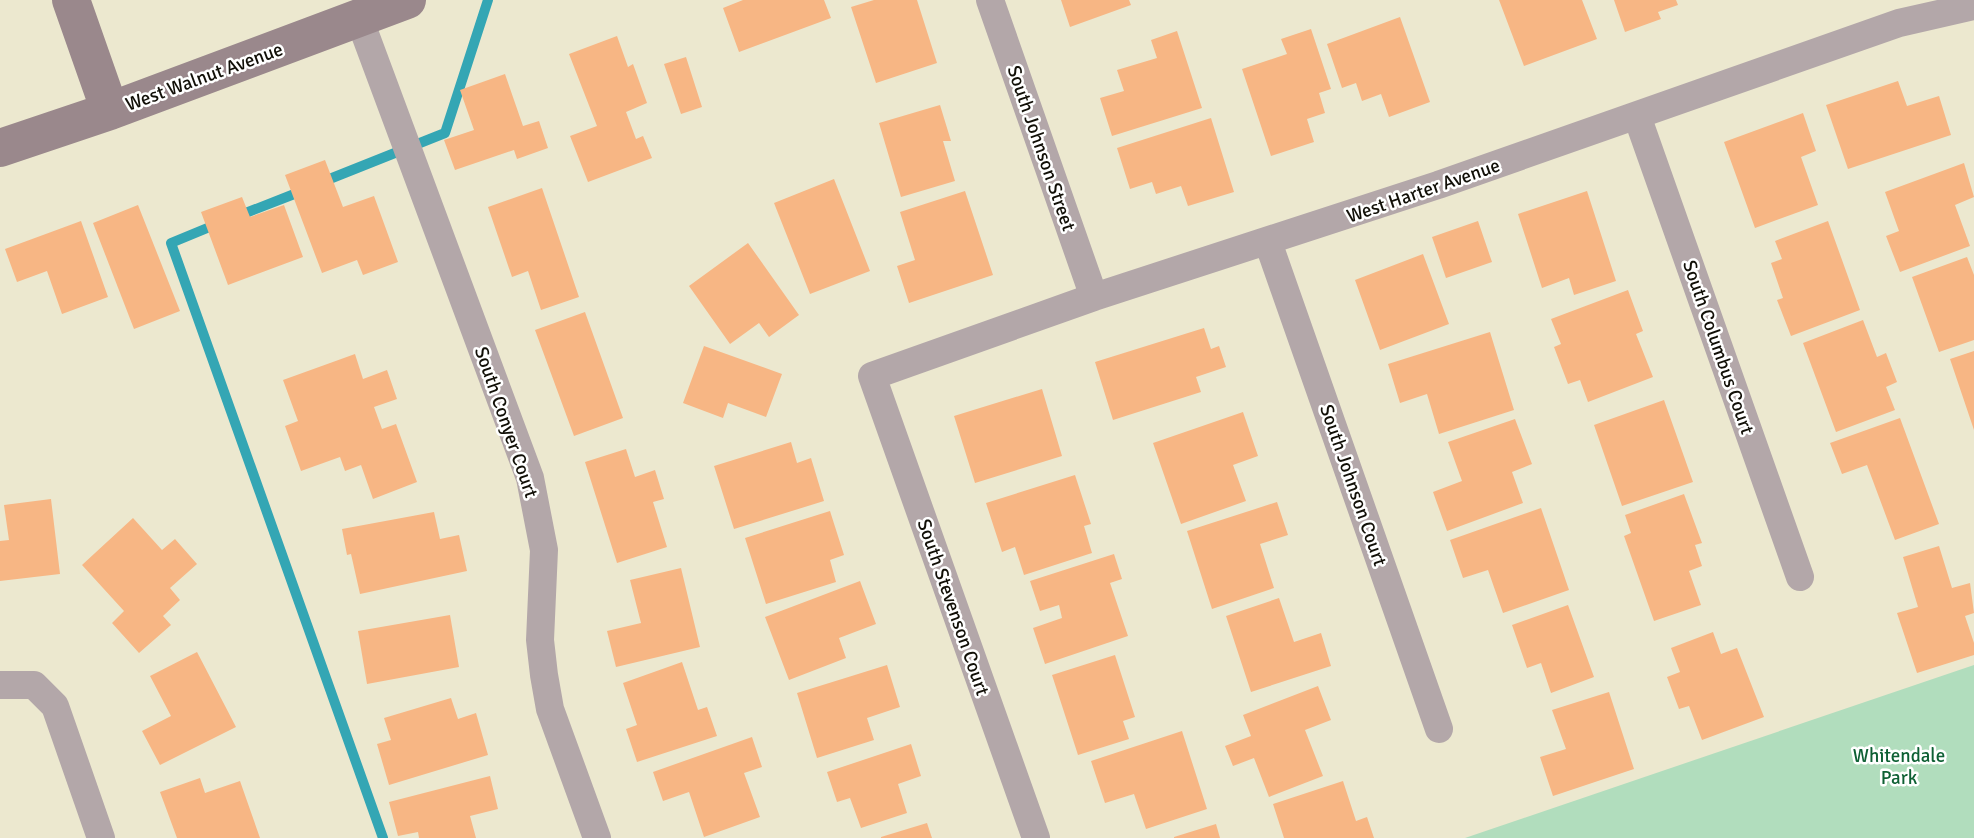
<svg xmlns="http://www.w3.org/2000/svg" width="1974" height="838" font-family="Signika,sans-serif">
  <rect width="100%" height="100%" fill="#ece8cf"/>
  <path fill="#b1ddbd" d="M 1974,665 L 1974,838 L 1465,838 Z"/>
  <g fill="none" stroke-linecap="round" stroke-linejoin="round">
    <path stroke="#34a6b4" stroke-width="10" d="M 322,182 L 445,133 L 488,0
      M 238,216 L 302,191
      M 217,224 L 171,243 L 383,838"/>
  </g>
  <path fill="#f7b684" d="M 743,0 L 824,0 L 831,18 L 739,52 L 723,8 Z
    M 874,0 L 917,0 L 937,63 L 876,83 L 851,7 Z
    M 1061,0 L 1129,0 L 1131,5 L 1070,27 Z
    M 1499,0 L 1582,0 L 1597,39 L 1524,66 Z
    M 1614,0 L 1676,0 L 1678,5 L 1658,12 L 1661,19 L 1625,32 Z
    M 1400,17 L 1430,102 L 1389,117 L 1381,94 L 1362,101 L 1356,83 L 1342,88 L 1327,44 Z
    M 1311,29 L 1331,89 L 1319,93 L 1325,113 L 1307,119 L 1314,142 L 1271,156 L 1242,69 L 1287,54 L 1281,39 Z
    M 1177,31 L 1202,108 L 1112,136 L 1100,98 L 1124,91 L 1117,70 L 1157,58 L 1151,40 Z
    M 617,36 L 628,67 L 633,64 L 647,103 L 626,112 L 636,139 L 643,136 L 652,158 L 588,182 L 570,136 L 597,126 L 569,54 Z
    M 686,57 L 702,107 L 681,114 L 664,64 Z
    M 505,74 L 523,126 L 539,121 L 548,148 L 517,159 L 514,150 L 455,170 L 444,140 L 474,130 L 460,90 Z
    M 1898,81 L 1907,106 L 1939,96 L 1951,135 L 1848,169 L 1826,105 Z
    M 940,105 L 951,141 L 943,141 L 955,181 L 901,197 L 879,123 Z
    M 1803,113 L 1816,151 L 1801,157 L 1818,205 L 1755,228 L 1724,142 Z
    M 1211,118 L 1234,192 L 1188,206 L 1181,186 L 1156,194 L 1152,182 L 1130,189 L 1117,148 Z
    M 325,160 L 343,207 L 374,196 L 398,262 L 363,275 L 357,260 L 322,273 L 285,175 Z
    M 1964,163 L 1974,197 L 1955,205 L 1970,246 L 1900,272 L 1886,236 L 1899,231 L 1885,192 Z
    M 834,179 L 870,271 L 810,294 L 774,203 Z
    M 542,188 L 579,297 L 541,310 L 528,271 L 512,277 L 488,207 Z
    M 965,191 L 993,275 L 909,303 L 897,266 L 915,260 L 900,212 Z
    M 1587,191 L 1616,281 L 1574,295 L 1569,278 L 1542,288 L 1518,214 Z
    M 242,197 L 250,217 L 284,205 L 303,257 L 228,285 L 201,212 Z
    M 138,205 L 180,311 L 134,329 L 93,223 Z
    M 81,221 L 108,297 L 62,314 L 47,271 L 17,282 L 5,249 Z
    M 1478,221 L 1492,262 L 1446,278 L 1432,237 Z
    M 1828,221 L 1860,310 L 1791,336 L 1777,300 L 1783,298 L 1771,263 L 1782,259 L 1775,241 Z
    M 748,243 L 799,315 L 769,337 L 759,323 L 730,344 L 689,286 Z
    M 1423,254 L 1449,324 L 1380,350 L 1355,280 Z
    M 1967,257 L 1974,275 L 1974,340 L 1939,352 L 1912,277 Z
    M 1628,290 L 1643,331 L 1636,334 L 1653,377 L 1588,402 L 1580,380 L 1568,384 L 1554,347 L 1561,344 L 1551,319 Z
    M 585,312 L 623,418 L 574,436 L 535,330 Z
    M 1863,320 L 1877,357 L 1886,353 L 1897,382 L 1886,387 L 1895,410 L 1836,432 L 1803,343 Z
    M 1204,328 L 1211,349 L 1219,346 L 1226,367 L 1196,377 L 1201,392 L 1113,420 L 1095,362 Z
    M 1490,332 L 1514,410 L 1439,434 L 1427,394 L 1400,403 L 1388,364 Z
    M 704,346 L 782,374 L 766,417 L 728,403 L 723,418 L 683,403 Z
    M 1974,351 L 1974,430 L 1950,359 Z
    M 355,354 L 363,379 L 387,370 L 397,399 L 374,407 L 382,429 L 396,424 L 417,482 L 373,499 L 361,465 L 345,471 L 340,457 L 301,471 L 285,426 L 298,421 L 283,380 Z
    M 1042,389 L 1062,456 L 975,483 L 954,416 Z
    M 1664,400 L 1693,482 L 1622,506 L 1594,425 Z
    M 1243,412 L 1258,456 L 1233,465 L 1246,501 L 1181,524 L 1153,443 Z
    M 1900,418 L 1939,524 L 1895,540 L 1867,465 L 1842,474 L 1830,443 Z
    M 1515,419 L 1532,464 L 1512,472 L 1523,503 L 1447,531 L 1433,492 L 1462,481 L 1448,442 Z
    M 791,442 L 797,463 L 811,458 L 824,501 L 734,529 L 714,466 Z
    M 626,449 L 635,477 L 655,470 L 664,499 L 653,502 L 667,547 L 617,563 L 585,462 Z
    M 1075,475 L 1091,524 L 1084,526 L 1092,553 L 1024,575 L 1015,547 L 1002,552 L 986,503 Z
    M 1684,494 L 1702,543 L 1695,545 L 1702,566 L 1689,571 L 1701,605 L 1654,621 L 1624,536 L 1631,533 L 1625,515 Z
    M 51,499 L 60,574 L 0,581 L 0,541 L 9,540 L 4,505 Z
    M 1277,502 L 1288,535 L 1260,544 L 1274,588 L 1212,609 L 1187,531 Z
    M 1541,508 L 1569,590 L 1503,613 L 1488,570 L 1463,578 L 1450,540 Z
    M 830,511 L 844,555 L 830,560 L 836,582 L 766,604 L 745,538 Z
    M 434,512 L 440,539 L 459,535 L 467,571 L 360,594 L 351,554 L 347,555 L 342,529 Z
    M 133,518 L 162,550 L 175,539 L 197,564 L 170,588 L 180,600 L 163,616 L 171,625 L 139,653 L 112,623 L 124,611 L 82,565 Z
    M 1939,546 L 1952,588 L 1970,583 L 1974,613 L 1965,616 L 1974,643 L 1974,655 L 1917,673 L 1897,613 L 1918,607 L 1903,557 Z
    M 1114,554 L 1122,579 L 1110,583 L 1128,636 L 1045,664 L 1033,628 L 1062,618 L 1059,605 L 1040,611 L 1030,581 Z
    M 681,568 L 700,647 L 616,667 L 607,631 L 641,623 L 630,580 Z
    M 860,581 L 876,624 L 839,638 L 846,658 L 789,680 L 765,617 Z
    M 1279,598 L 1294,642 L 1321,633 L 1331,666 L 1251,692 L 1226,616 Z
    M 1568,605 L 1594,677 L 1551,693 L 1541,663 L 1527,668 L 1512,625 Z
    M 450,615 L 459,667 L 367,684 L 358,631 Z
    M 1713,632 L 1721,654 L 1737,648 L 1764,717 L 1702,740 L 1689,706 L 1679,709 L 1667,677 L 1680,672 L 1671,648 Z
    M 197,652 L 236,727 L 160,765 L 142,731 L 171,716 L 150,676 Z
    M 1115,655 L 1135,717 L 1123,721 L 1129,739 L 1078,755 L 1052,675 Z
    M 682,662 L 698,710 L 707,707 L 717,736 L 637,762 L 626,729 L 637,725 L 623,683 Z
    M 887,665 L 900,707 L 867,718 L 874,740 L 817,758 L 797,693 Z
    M 1318,686 L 1331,720 L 1305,730 L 1323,776 L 1269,797 L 1254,758 L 1233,766 L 1225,746 L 1251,736 L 1243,715 Z
    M 1609,692 L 1634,769 L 1553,796 L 1540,757 L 1566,749 L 1552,710 Z
    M 451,698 L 458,719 L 476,713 L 488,755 L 389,785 L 377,744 L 391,740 L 384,718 Z
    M 1182,731 L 1207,809 L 1146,829 L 1134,794 L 1105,803 L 1091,761 Z
    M 752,737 L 762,767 L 744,773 L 760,817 L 704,837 L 689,792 L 663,801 L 653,772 Z
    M 911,744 L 921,776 L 898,784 L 907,813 L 861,828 L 850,798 L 837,802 L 827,772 Z
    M 490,776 L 498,809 L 470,816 L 476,838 L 419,838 L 418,832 L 398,836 L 389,802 Z
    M 200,778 L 205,793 L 240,781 L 260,838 L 177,838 L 160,792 Z
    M 1343,781 L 1356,821 L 1367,817 L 1374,838 L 1284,838 L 1273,804 Z
    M 927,823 L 932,838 L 881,838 L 881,837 Z
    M 1216,824 L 1220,838 L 1174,838 L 1174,837 Z"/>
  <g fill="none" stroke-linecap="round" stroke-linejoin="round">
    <path stroke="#b3a7a9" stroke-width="28" d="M 990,0 L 1094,297
      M 359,18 L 530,478 L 544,550 L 540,640 L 544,675 L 550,709 L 597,838
      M 1637,116 L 1800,577
      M 1268,242 L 1439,729
      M 0,685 L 34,685 L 55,706 L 101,838
      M 1036,838 L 872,376 L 1094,297 L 1438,185 L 1899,23 L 1974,6"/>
    <path stroke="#9a888c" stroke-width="38" d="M 71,0 L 110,111
      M 0,148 L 110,111 L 407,0"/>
  </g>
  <g text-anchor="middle" stroke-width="5" stroke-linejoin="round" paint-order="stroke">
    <g font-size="19" fill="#110f07" stroke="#fff">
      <text transform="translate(204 76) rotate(-20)" y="7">West Walnut Avenue</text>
      <text transform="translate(1042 148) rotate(71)" y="7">South Johnson Street</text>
      <text transform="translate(1423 190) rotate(-19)" y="7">West Harter Avenue</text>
      <text transform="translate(1719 347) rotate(71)" y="7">South Columbus Court</text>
      <text transform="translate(507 422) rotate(71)" y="7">South Conyer Court</text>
      <text transform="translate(1354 485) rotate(71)" y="7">South Johnson Court</text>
      <text transform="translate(954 607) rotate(71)" y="7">South Stevenson Court</text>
    </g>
    <g font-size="19" fill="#0e6034" stroke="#fff">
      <text x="1899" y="762">Whitendale<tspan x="1899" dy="22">Park</tspan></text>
    </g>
  </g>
</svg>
